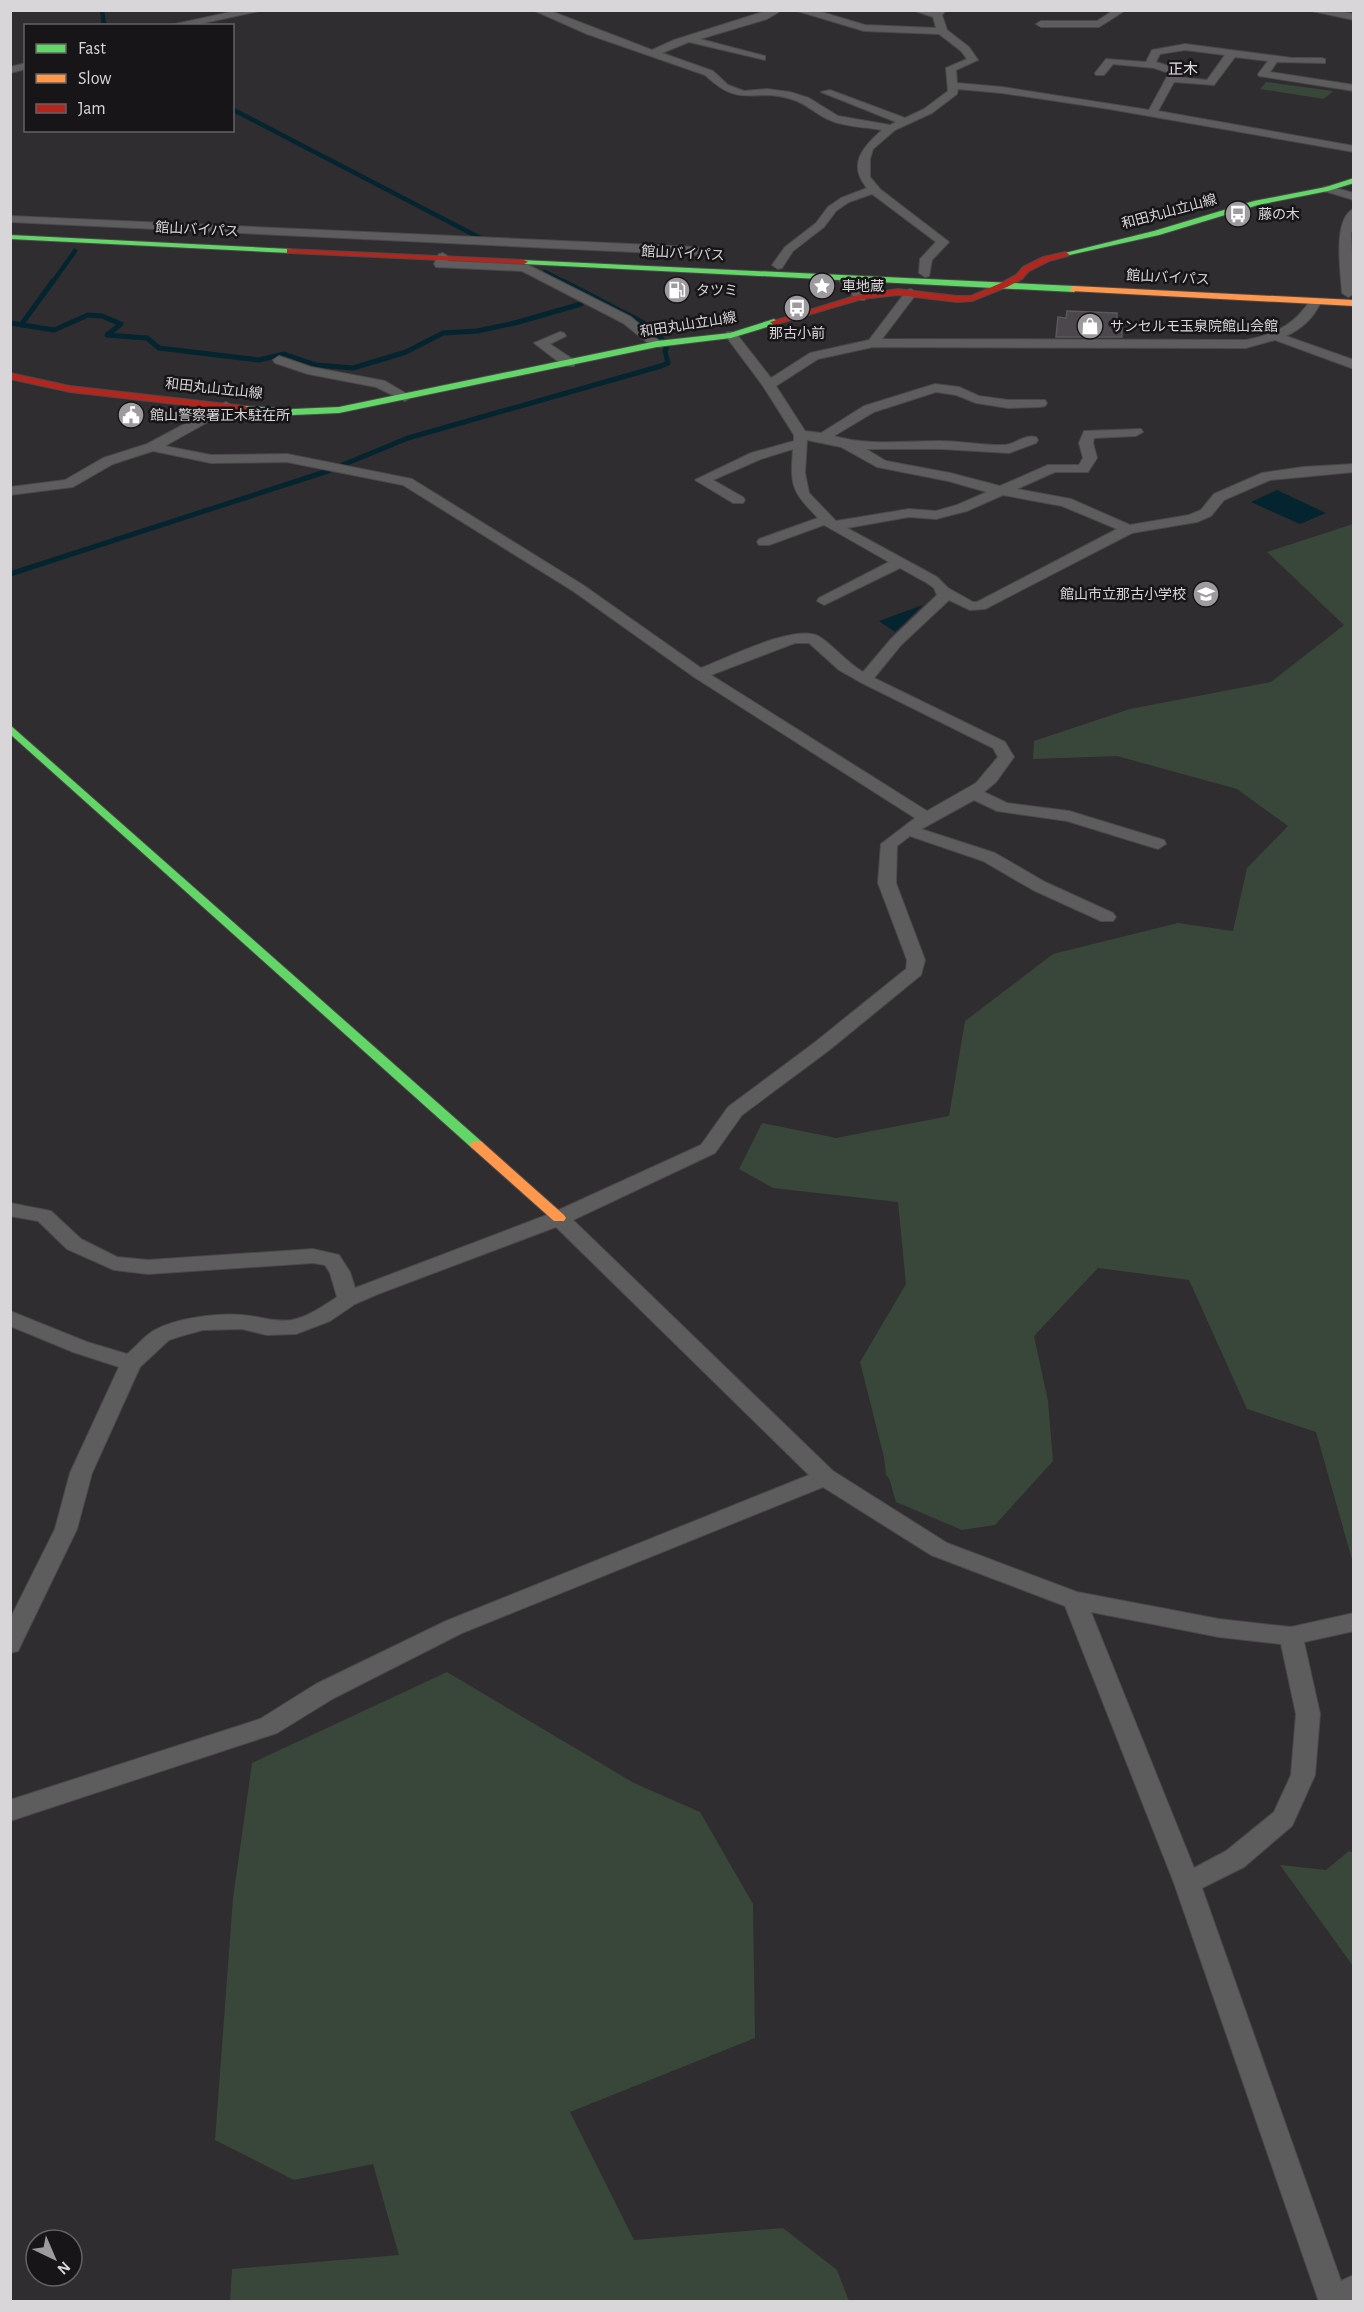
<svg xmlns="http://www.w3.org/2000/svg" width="1364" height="2312" font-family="'Alegreya Sans','Noto Sans JP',sans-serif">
  <rect width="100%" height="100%" fill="#2f2d2f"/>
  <path fill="#384739" d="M 1266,82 L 1333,91 L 1324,99 L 1260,89 Z
    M 1353,524 L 1353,1563 L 1316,1432 L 1247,1409 L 1189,1280 L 1098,1268 L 1034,1336 L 1048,1401 L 1053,1461 L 995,1525 L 962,1530 L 896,1502 L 889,1478 L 886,1475 L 884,1457 L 860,1362 L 906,1284 L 898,1202 L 773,1188 L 739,1169 L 762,1123 L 836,1138 L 949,1116 L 965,1021 L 1053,954 L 1178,923 L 1233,931 L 1247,868 L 1288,826 L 1237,789 L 1117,756 L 1033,759 L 1034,741 L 1130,709 L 1271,682 L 1344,625 L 1267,552 Z
    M 447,1672 L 634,1783 L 700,1812 L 753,1904 L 755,2038 L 570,2112 L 634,2240 L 783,2228 L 837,2270 L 849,2301 L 230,2301 L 232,2269 L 399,2255 L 373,2164 L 294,2180 L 215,2140 L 233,1898 L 252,1763 Z
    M 1349,1851 L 1354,1853 L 1353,1966 L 1280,1865 L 1326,1870 Z"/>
  <path fill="#042430" d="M 1277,490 L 1326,513 L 1300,524 L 1251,502 Z
    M 923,605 L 895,632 L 879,621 Z"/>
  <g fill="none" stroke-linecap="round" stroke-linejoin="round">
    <path stroke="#042430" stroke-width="4.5" d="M 102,10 L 104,26
      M 232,109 L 484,240
      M 545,272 L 566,283
      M 52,283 L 75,251"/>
    <path stroke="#042430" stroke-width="5" d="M 563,281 L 642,322 L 662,339
      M 10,323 L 54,330 L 88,315 L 102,316 L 121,324 L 107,335 L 147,338 L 159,348 L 259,360 L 284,354 L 316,365 L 353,368 L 406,352 L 443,333 L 477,331 L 515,323 L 581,304
      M 21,325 L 53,281
      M 10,574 L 328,471 L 408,438 L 661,366 L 668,363 L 665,351 L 667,347"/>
  </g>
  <path fill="#4c464d" stroke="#5a585a" stroke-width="1.5" d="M 1067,311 L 1117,313 L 1117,321 L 1122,321 L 1122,337 L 1056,337 L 1058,317 L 1066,318 Z"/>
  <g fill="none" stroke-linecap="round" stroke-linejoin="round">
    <defs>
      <path id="street" d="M 240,10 L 264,10 L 190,26 L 166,26 Z
        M 533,10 L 548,10 L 652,50 L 674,40 L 769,10 L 782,10 L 767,19 L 700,39 L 765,56 L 765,60 L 689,42 L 662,53 L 713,71 L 728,85 L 744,91 L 767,89 L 790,92 L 809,98 L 838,116 L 890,125 L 896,122 L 821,92 L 830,90 L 905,118 L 924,109 L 948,91 L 946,68 L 967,59 L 961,51 L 939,34 L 864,31 L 794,10 L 815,10 L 865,25 L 936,28 L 933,17 L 912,10 L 946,10 L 942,15 L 947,30 L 969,47 L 978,60 L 956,70 L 957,83 L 1002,87 L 1149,110 L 1169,73 L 1154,68 L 1113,64 L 1104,75 L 1096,75 L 1095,73 L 1106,59 L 1146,62 L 1152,50 L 1185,44 L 1292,58 L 1321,58 L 1325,59 L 1325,63 L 1277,62 L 1270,72 L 1354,85 L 1354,91 L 1259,76 L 1258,74 L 1268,61 L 1235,57 L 1214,85 L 1174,82 L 1158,111 L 1354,146 L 1354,152 L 1109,109 L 1002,93 L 958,89 L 957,94 L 932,113 L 895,130 L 873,149 L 870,159 L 870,177 L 880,189 L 949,242 L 932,260 L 929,276 L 925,277 L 919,273 L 920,259 L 936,242 L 872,194 L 849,202 L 836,211 L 824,227 L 793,251 L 782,268 L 778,269 L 772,265 L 785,247 L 816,223 L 828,207 L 841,198 L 867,188 C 847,164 863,147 882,130 C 867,127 847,127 832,121 C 817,116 807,103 791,99 C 752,87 742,110 705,75 L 587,34 ZM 1185,50 L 1225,55 L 1207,80 L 1177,77 L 1180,71 L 1179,69 L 1156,62 L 1160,54 Z
        M 1114,10 L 1126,10 L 1099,27 L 1041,27 L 1036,24 L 1041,21 L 1097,21 Z
        M 1307,10 L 1333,10 L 1354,14 L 1354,20 Z
        M 26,63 L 26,69 L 10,73 L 10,67 Z
        M 1328,186 L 1354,193 L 1354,200 L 1324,191 L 1324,187 Z
        M 1354,209 L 1354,227 L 1351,233 L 1354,294 L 1348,297 L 1342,293 C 1341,273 1332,218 1354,209 Z
        M 10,216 L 697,247 L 703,251 L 697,255 L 10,222 Z
        M 443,253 L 449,257 L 447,261 L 528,265 L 631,317 L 663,344 L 661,347 L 653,347 L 623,323 L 522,271 L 436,267 L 434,264 L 439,254 Z
        M 844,275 L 848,276 L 865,294 L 865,300 L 857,300 L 840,282 L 838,279 Z
        M 911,289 L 917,293 L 882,339 L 1246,340 C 1275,334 1295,325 1311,299 L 1315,298 L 1321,302 C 1313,318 1303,328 1286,336 L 1354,360 L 1354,369 L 1275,340 L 1246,348 L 873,347 L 818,359 L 776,386 L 805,431 L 821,433 L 864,406 L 935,384 L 959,387 L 979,396 L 1008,400 L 1045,400 L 1047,403 L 1045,406 L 1040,407 L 1008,408 L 976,403 L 956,395 L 936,392 L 874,412 L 834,436 C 868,446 905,441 940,441 C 962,441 984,446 1005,445 C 1016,444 1024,434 1036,437 L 1038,440 L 1036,443 L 1009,453 L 941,449 L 866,449 L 886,461 L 950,473 L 1000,486 L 1048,465 L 1079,465 L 1083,458 L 1079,443 L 1084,431 L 1141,429 L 1143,432 L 1136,436 L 1094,438 L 1093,443 L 1097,458 L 1088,472 L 1055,472 L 1017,489 L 1071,499 L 1130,525 L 1189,515 L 1201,510 L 1214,494 L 1262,473 L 1303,467 L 1354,464 L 1354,472 L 1270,480 L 1224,500 L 1211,516 L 1197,522 L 1132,533 L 985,609 L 970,610 L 949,600 L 901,645 L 874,678 L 1005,742 L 1014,757 L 996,782 L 984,792 L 1007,803 L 1069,811 L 1164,840 L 1166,844 L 1158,849 L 1067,821 L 997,811 L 974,800 L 925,827 L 921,829 L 995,853 L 1045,882 L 1113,913 L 1116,917 L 1113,921 L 1101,921 L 1033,890 L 983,861 L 910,836 L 897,846 L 896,883 L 925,960 L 921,975 L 828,1051 L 742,1115 L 715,1153 L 573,1220 L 833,1471 L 947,1543 L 1077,1592 L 1219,1619 L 1291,1627 L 1354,1613 L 1354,1631 L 1304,1642 L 1320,1714 L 1315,1775 L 1292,1826 L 1244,1867 L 1202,1888 L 1341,2281 L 1354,2275 L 1354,2302 L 1319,2302 L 1174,1883 L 1065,1606 L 931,1555 L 823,1487 L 462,1633 L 334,1698 L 277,1733 L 10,1821 L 10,1800 L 260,1719 L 316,1684 L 446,1621 L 809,1475 L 556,1227 L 378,1294 L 355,1304 L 330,1321 L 296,1334 L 267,1335 L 242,1329 L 203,1330 L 181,1336 L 169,1340 L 140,1367 L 92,1473 L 77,1529 L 18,1651 L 10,1653 L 10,1619 L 55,1529 L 70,1473 L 119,1367 L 73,1352 L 10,1326 L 10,1311 L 87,1342 L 127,1354 C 136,1347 145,1335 155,1330 C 177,1318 217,1313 242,1315 C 259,1316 274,1323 292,1320 C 308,1317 323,1306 337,1297 L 330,1273 L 325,1265 L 313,1263 L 148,1274 L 114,1270 L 67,1249 L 38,1221 L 10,1216 L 10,1203 L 51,1211 L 81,1239 L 117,1257 L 148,1260 L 313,1249 L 339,1255 L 350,1272 L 355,1288 L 552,1213 L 701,1145 L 728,1107 L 814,1043 L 906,969 L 907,960 L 878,883 L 881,844 L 915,818 L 694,677 L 573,591 L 403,485 L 287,462 L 211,463 L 153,451 L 113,464 L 73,487 L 10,495 L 10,487 L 65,480 L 103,458 L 147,444 L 226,402 L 233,406 L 231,409 L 165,446 L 211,455 L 287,454 L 412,479 L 583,585 L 701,668 C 725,659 797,622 820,637 C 835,647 846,662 863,672 L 891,639 L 937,595 L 934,588 L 927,583 L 900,568 L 824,605 L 817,601 L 819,598 L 889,562 L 824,525 L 769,545 L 759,545 L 757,542 L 759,539 L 818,518 C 792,491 790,487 793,449 L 761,459 L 713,480 L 743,497 L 745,500 L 743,503 L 733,503 L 695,480 L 751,453 L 794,441 L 794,435 L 763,386 L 725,335 L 727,332 L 735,332 L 771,378 L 810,353 L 869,340 L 907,290 ZM 807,440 L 841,447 L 877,467 L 948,481 L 987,492 L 957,505 L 936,511 L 909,509 L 836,521 L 809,493 L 805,473 ZM 1003,495 L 1062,506 L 1117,529 L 977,602 L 973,602 L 948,588 L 937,577 L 847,528 L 909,517 L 936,519 L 967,511 ZM 795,643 L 809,643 L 839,670 L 860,682 L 993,748 L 998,757 L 976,783 L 927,811 L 711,675 ZM 1091,1612 L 1219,1637 L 1281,1644 L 1296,1714 L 1291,1775 L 1274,1812 L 1226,1851 L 1194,1868 Z
        M 560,332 L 564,333 L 566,336 L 550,344 L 574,360 L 575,363 L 574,366 L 564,366 L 534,343 Z
        M 279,356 L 311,367 L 385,381 L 412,397 L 405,401 L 376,387 L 308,374 L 275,363 L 273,360 Z"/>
      <path id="fast" d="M 1354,178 L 1354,183 L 1328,191 L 1258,205 L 1159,235 L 1065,256 L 1061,254 L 1154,231 L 1254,201 L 1326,187 Z
        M 10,235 L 290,249 L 294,251 L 290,253 L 10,239 Z
        M 521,260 L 1074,286 L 1078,289 L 1074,292 L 524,264 L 520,262 Z
        M 774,319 L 778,322 L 777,324 L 731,338 L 657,347 L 339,413 L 293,415 L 245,412 L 240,409 L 245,406 L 293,409 L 339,407 L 657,341 L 730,333 Z
        M 10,725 L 482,1142 L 484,1145 L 482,1148 L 472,1148 L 10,734 Z"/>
      <path id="slow" d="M 1074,286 L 1354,300 L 1354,306 L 1071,291 L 1070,289 Z
        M 477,1141 L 482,1142 L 564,1215 L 566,1218 L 564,1221 L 554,1221 L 472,1148 L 470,1145 L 472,1142 Z"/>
      <path id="jam" d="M 287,249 L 524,260 L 528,262 L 524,264 L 290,253 L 287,253 Z
        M 1065,252 L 1069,254 L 1068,256 L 1049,261 L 1029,271 L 1022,279 L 1007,287 L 972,301 L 957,302 L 898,295 L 862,299 L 774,325 L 770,322 L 858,295 L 898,289 L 957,296 L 971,296 L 1001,283 L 1016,275 L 1023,267 L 1043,257 Z
        M 10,373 L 70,386 L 245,406 L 250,409 L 245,412 L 70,392 L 10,379 Z"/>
    </defs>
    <use href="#street" stroke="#4a484a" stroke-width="2"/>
    <use href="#fast" stroke="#4a484a" stroke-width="2"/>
    <use href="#slow" stroke="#4a484a" stroke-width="2"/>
    <use href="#jam" stroke="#4a484a" stroke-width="2"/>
    <use href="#street" fill="#5e5d5e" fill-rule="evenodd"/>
    <use href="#fast" fill="#63d668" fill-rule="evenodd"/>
    <use href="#slow" fill="#ff974d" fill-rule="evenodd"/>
    <use href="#jam" fill="#b3261e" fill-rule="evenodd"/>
  </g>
  <defs>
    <symbol id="bus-disc" viewBox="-11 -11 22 22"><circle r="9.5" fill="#9e9b9e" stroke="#171517"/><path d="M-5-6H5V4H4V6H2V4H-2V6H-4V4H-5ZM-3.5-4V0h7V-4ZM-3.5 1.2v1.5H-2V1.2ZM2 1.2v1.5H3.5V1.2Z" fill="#fff"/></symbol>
    <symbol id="sight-disc" viewBox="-11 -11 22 22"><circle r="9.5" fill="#9e9b9e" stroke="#171517"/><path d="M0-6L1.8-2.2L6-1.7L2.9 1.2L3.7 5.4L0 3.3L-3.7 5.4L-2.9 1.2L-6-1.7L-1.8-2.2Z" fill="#fff"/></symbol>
    <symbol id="fuel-disc" viewBox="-11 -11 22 22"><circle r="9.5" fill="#9e9b9e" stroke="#171517"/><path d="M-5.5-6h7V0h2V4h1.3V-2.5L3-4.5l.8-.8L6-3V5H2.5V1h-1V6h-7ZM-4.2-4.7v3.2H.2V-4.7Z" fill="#fff"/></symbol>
    <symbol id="shop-disc" viewBox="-11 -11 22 22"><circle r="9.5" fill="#9e9b9e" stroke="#171517"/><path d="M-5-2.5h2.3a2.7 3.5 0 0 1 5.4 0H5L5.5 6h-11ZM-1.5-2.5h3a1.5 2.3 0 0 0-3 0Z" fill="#fff"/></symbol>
    <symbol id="civic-disc" viewBox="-11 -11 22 22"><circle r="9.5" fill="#9e9b9e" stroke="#171517"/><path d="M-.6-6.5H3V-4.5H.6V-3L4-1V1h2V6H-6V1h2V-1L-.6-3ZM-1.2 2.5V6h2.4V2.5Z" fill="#fff"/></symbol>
    <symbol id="school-disc" viewBox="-11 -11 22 22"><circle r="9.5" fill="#9e9b9e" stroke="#171517"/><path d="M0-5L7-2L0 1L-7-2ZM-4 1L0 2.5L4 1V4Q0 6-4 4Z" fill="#fff"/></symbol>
  </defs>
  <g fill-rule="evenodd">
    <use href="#bus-disc" x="1223" y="199" width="30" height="30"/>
    <use href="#sight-disc" x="807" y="271" width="30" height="30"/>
    <use href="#fuel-disc" x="662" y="275" width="30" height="30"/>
    <use href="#bus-disc" x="782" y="293" width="30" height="30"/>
    <use href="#shop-disc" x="1075" y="311" width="30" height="30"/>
    <use href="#civic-disc" x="116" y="400" width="30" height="30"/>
    <use href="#school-disc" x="1191" y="579" width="30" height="30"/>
  </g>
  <g text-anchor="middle" stroke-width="5" stroke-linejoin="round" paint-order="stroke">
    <g font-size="14" fill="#d9d6d9" stroke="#171517">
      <text transform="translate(1169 211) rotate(-15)" y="5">和田丸山立山線</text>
      <text transform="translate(197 229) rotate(3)" y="5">館山バイパス</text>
      <text transform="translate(683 253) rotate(3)" y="5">館山バイパス</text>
      <text transform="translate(1168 277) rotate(3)" y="5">館山バイパス</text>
      <text transform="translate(688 324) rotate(-9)" y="5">和田丸山立山線</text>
      <text transform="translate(214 388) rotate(6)" y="5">和田丸山立山線</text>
    </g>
    <g font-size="14" fill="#d9d6d9" stroke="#171517" text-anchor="start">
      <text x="1258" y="219">藤の木</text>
      <text x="842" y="291">車地蔵</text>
      <text x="696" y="295">タツミ</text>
      <text x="1110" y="331">サンセルモ玉泉院館山会館</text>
      <text x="797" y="338" text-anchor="middle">那古小前</text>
      <text x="150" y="420">館山警察署正木駐在所</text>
      <text x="1186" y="599" text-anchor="end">館山市立那古小学校</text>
    </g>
    <g font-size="15" fill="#e3dee4" stroke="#171517">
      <text x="1183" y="74">正木</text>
    </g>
  </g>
  <rect width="1364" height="2312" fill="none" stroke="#d9d6d9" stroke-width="24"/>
  <rect x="24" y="24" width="210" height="108" fill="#171517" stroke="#656265" stroke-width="1.5"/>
  <rect x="36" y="44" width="30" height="9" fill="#63d668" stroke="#656265" stroke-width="1.5"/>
  <text x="78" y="54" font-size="18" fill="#d9d6d9">Fast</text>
  <rect x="36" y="74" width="30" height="9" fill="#ff974d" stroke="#656265" stroke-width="1.5"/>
  <text x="78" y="84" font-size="18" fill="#d9d6d9">Slow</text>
  <rect x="36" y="104" width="30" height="9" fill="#b3261e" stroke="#656265" stroke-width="1.5"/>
  <text x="78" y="114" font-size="18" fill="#d9d6d9">Jam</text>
  <g transform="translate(54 2258) rotate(136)"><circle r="28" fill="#171517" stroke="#656265" stroke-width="1.5"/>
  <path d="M0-4.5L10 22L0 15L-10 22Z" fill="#9e9b9e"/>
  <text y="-9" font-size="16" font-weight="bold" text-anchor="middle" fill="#d9d6d9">N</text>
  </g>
</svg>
